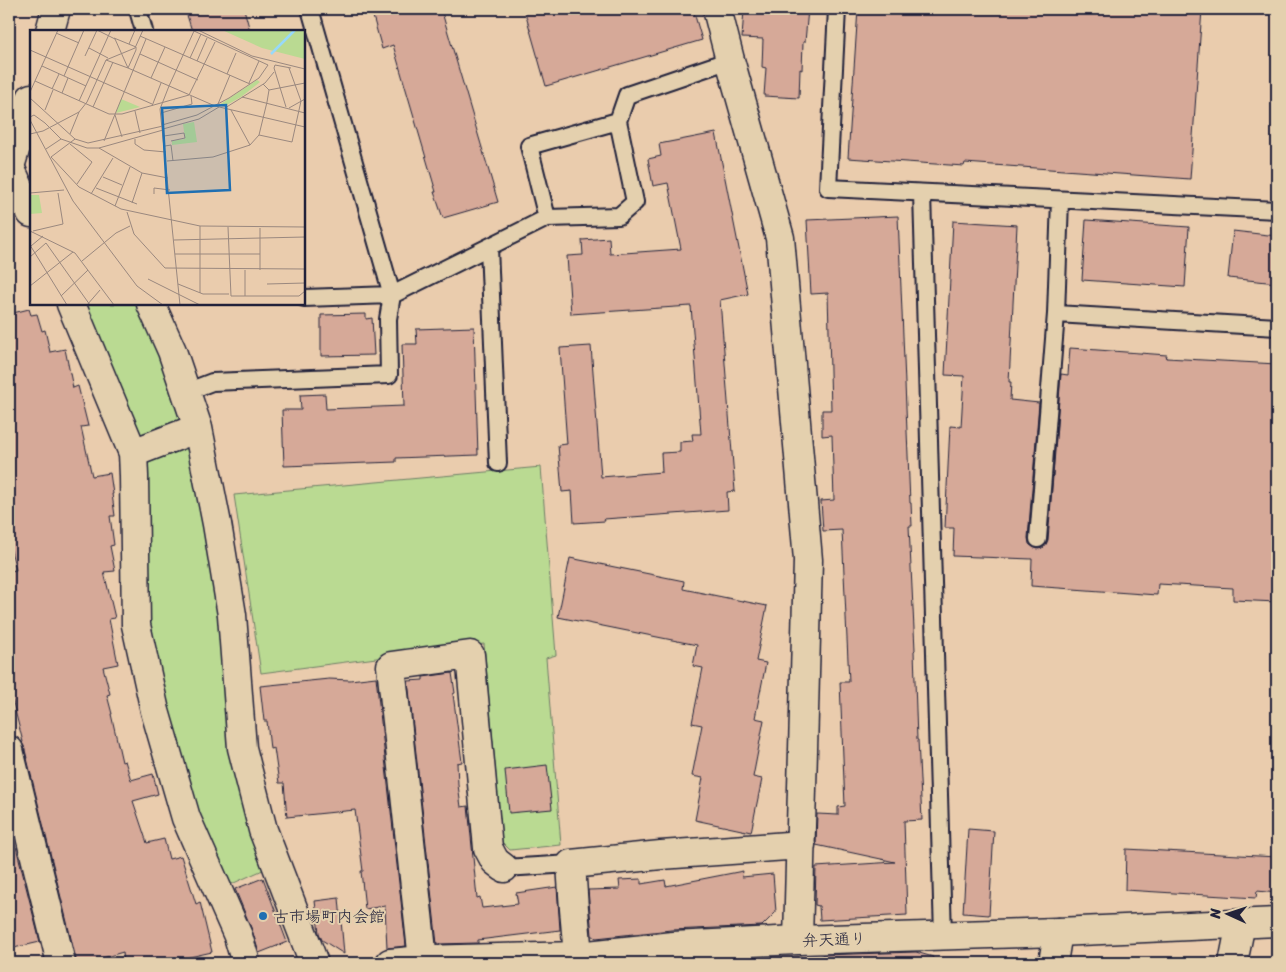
<svg xmlns="http://www.w3.org/2000/svg" width="1286" height="972" font-family="Sriracha,'Klee One',sans-serif">
  <rect width="100%" height="100%" fill="#eaccad"/>
  <filter id="ink" filterUnits="userSpaceOnUse"><feTurbulence type="fractalNoise" baseFrequency=".02" numOctaves="2"/><feDisplacementMap in="SourceGraphic" scale="10" xChannelSelector="R" yChannelSelector="G"/><feConvolveMatrix kernelMatrix="1 2 1 2 8 2 1 2 1" color-interpolation-filters="sRGB"/></filter>
  <g filter="url(#ink)">
    <path fill="#bada92" stroke="#6e7e66" d="M 80,304 L 142,304 L 187,422 L 150,436 L 140,435 Z
      M 192,441 L 265,869 L 225,887 L 195,814 L 143,625 L 145,457 Z
      M 541,467 L 556,655 L 546,658 L 561,845 L 510,850 L 502,842 L 484,644 L 261,673 L 234,495 Z"/>
    <path fill="#d6a998" stroke="#22223b" d="M 185,9 L 244,9 L 250,31 L 192,31 Z
      M 371,9 L 441,9 L 498,202 L 443,218 L 434,192 L 436,192 L 393,45 L 382,49 Z
      M 524,9 L 693,9 L 702,40 L 546,86 Z
      M 744,9 L 808,9 L 805,42 L 803,42 L 802,70 L 800,69 L 799,98 L 764,96 L 766,68 L 762,67 L 763,39 L 742,38 Z
      M 858,9 L 1202,9 L 1190,179 L 965,163 L 964,166 L 848,158 Z
      M 716,133 L 748,294 L 720,300 L 735,491 L 727,492 L 728,510 L 604,519 L 605,521 L 574,523 L 572,491 L 562,492 L 558,445 L 567,444 L 560,348 L 591,346 L 601,477 L 662,472 L 661,453 L 680,452 L 680,442 L 693,441 L 692,434 L 701,434 L 691,306 L 571,314 L 567,256 L 583,255 L 582,240 L 609,238 L 610,254 L 681,249 L 668,183 L 653,186 L 648,159 L 661,156 L 659,144 Z
      M 898,216 L 910,503 L 911,503 L 912,526 L 909,526 L 915,650 L 914,651 L 917,740 L 918,740 L 922,820 L 904,821 L 907,915 L 820,920 L 819,906 L 815,905 L 816,867 L 895,862 L 816,845 L 817,814 L 838,815 L 838,807 L 845,806 L 840,682 L 849,682 L 842,530 L 823,531 L 821,501 L 834,500 L 832,435 L 822,436 L 822,410 L 831,410 L 828,293 L 811,294 L 807,220 Z
      M 1086,220 L 1189,227 L 1185,287 L 1082,280 Z
      M 953,221 L 1017,225 L 1009,382 L 1011,382 L 1010,400 L 1039,403 L 1028,538 L 1029,544 L 1033,547 L 1038,549 L 1043,548 L 1046,544 L 1048,540 L 1061,374 L 1068,375 L 1070,348 L 1167,355 L 1166,358 L 1277,364 L 1277,602 L 1233,600 L 1233,588 L 1158,584 L 1157,595 L 1031,586 L 1032,559 L 953,556 L 954,528 L 945,528 L 950,426 L 961,427 L 964,376 L 945,375 Z
      M 1233,231 L 1277,236 L 1277,283 L 1228,278 Z
      M 29,309 L 31,315 L 37,314 L 42,331 L 45,330 L 50,352 L 65,349 L 73,388 L 78,386 L 88,426 L 81,427 L 92,476 L 110,473 L 113,494 L 112,494 L 115,516 L 110,516 L 114,545 L 110,546 L 115,571 L 104,572 L 115,618 L 109,619 L 118,664 L 103,667 L 110,694 L 107,695 L 112,714 L 111,714 L 122,762 L 125,761 L 131,780 L 153,774 L 158,794 L 133,801 L 147,843 L 164,839 L 169,859 L 181,856 L 196,904 L 200,902 L 212,952 L 163,963 L 124,963 L 123,952 L 85,963 L 76,963 L 76,959 L 24,746 L 22,743 L 23,742 L 9,687 L 9,571 L 16,570 L 9,543 L 9,314 Z
      M 366,314 L 366,319 L 372,318 L 374,355 L 321,356 L 321,315 Z
      M 474,327 L 478,455 L 396,458 L 396,462 L 284,466 L 282,410 L 301,410 L 300,395 L 325,394 L 326,409 L 404,406 L 402,344 L 417,344 L 416,329 Z
      M 570,558 L 684,581 L 683,589 L 767,606 L 756,661 L 766,663 L 755,718 L 764,720 L 753,777 L 762,779 L 751,832 L 695,820 L 703,778 L 692,776 L 702,725 L 692,723 L 703,668 L 693,666 L 697,645 L 558,617 Z
      M 452,673 L 455,693 L 453,694 L 462,762 L 457,763 L 458,785 L 461,807 L 468,806 L 477,898 L 480,897 L 482,908 L 518,904 L 516,893 L 557,887 L 560,930 L 478,940 L 478,943 L 437,944 L 408,681 L 423,680 L 423,677 Z
      M 376,677 L 406,946 L 387,948 L 385,906 L 365,909 L 361,871 L 363,871 L 355,810 L 287,817 L 284,783 L 279,783 L 274,748 L 270,749 L 267,721 L 264,721 L 260,686 L 329,679 L 350,680 Z
      M 547,765 L 552,809 L 509,813 L 505,770 Z
      M 968,829 L 994,831 L 989,915 L 963,913 Z
      M 16,847 L 40,942 L 9,949 L 9,849 Z
      M 1126,849 L 1277,857 L 1277,893 L 1257,891 L 1256,898 L 1125,890 Z
      M 743,871 L 742,877 L 773,874 L 776,912 L 762,926 L 671,930 L 596,938 L 592,935 L 588,890 L 620,889 L 619,880 L 641,879 L 641,884 L 665,880 L 666,886 Z
      M 263,878 L 287,942 L 259,953 L 252,930 L 235,889 Z
      M 339,898 L 344,954 L 322,940 L 319,933 L 315,901 Z
      M 916,952 L 933,957 L 932,963 L 823,963 L 822,955 Z"/>
    <g fill="none" stroke-linecap="round" stroke-linejoin="round">
      <defs>
        <path id="service" d="M 139,9 L 138,10 L 144,31
          M 837,9 L 828,188 L 1277,210
          M 922,193 L 943,936
          M 547,218 L 529,146 L 618,121
          M 489,247 L 498,463
          M 304,298 L 392,295 L 310,9
          M 1056,314 L 1277,327
          M 186,392 L 212,382 L 389,375 L 388,319 L 392,295 L 547,218 L 619,216 L 635,202 L 618,121 L 627,95 L 730,60
          M 1038,539 L 1056,314 L 1060,200
          M 504,868 L 571,864"/>
        <path id="minor" d="M 717,9 L 730,60 L 780,238 L 808,560 L 798,940
          M 9,165 L 31,213
          M 71,304 L 133,453 L 134,476 L 136,625 L 155,711 L 186,818 L 238,936 L 246,963
          M 151,304 L 172,351 L 198,428 L 217,524 L 232,615 L 242,748 L 263,830 L 314,963
          M 133,453 L 198,428
          M 9,750 L 61,963
          M 578,956 L 574,909 L 571,864 L 661,855 L 801,845
          M 423,960 L 391,666 L 470,655 L 488,848 L 495,861 L 504,868
          M 1053,963 L 1058,932
          M 1233,963 L 1241,923"/>
        <path id="tertiary" d="M 50,31 L 56,9
          M 9,170 L 31,98
          M 390,963 L 423,960 L 578,956 L 673,946 L 798,940 L 1058,932 L 1277,922"/>
      </defs>
      <use href="#service" stroke="#22223b" stroke-width="20"/>
      <use href="#minor" stroke="#22223b" stroke-width="31"/>
      <use href="#tertiary" stroke="#22223b" stroke-width="31"/>
      <use href="#service" stroke="#e4d0ae" stroke-width="16"/>
      <use href="#minor" stroke="#e4d0ae" stroke-width="28"/>
      <use href="#tertiary" stroke="#e4d0ae" stroke-width="28"/>
    </g>
  </g>
  <circle fill="#1f6fb2" stroke="#e4d0ae" stroke-width="2" cx="263" cy="916" r="5"/>
  <g text-anchor="middle" stroke-width="4" stroke-linejoin="round" paint-order="stroke">
    <g font-size="16" fill="#22223b" stroke="#e4d0ae" text-anchor="start">
      <text x="273" y="922">古市場町内会館</text>
    </g>
    <g font-size="16" fill="#22223b" stroke="#e4d0ae">
      <text transform="translate(834 939) rotate(-2)" y="6">弁天通り</text>
    </g>
  </g>
  <g transform="translate(30 30)">
    <rect width="275" height="275" fill="#eaccad"/>
    <path d="M 192,0 L 275,0 L 275,29 L 232,18 ZM 227,50 L 230,52 L 211,67 L 195,76 L 189,75 ZM 91,69 L 110,77 L 86,83 ZM 164,92 L 167,112 L 142,115 L 142,111 L 155,109 L 153,94 ZM 0,165 L 9,165 L 12,183 L 0,184 Z" fill="#bada92"/>
    <path fill="none" stroke="#98d9fa" stroke-width="2.5" d="M 241,24 L 265,0"/>
    <path fill="none" stroke="#9a887f" stroke-width="1" d="M 67,0 L 85,9 L 98,38 L 185,76 L 275,97M 168,0 L 222,26 L 275,39M 26,3 L 49,13M 110,6 L 220,54M 99,14 L 105,0M 59,18 L 78,28M 0,20 L 122,74M 110,24 L 168,50M 55,26 L 67,0M 160,28 L 171,4M 76,30 L 98,38 L 106,20 L 106,17 L 84,8M 167,31 L 177,8M 12,36 L 56,56M 197,44 L 206,23M 34,46 L 54,0M 121,48 L 135,17M 5,51 L 79,84 L 92,84 L 159,65 L 185,12M 219,53 L 229,31M 139,56 L 130,79 L 150,275M 22,59 L 29,44M 239,60 L 275,53M 0,62 L 28,0M 32,63 L 38,48M 212,67 L 275,83M 0,68 L 45,109 L 58,113 L 133,96M 49,71 L 81,0M 188,74 L 200,45M 122,76 L 131,53M 63,77 L 83,32M 256,77 L 244,38 L 245,35 L 261,38M 195,78 L 235,53 L 244,42M 259,78 L 275,69M 15,80 L 23,60M 201,80 L 220,115M 105,81 L 110,103M 131,83 L 162,74 L 161,66M 85,85 L 92,107M 0,87 L 4,85 L 15,93 L 31,109 L 57,118 L 69,118 L 133,100M 0,90 L 43,171 L 107,256 L 133,275M 132,95 L 167,85 L 199,68 L 229,48 L 238,35 L 164,1 L 139,56M 133,99 L 169,89 L 189,77M 0,104 L 13,101 L 49,82 L 57,72 L 76,30 L 105,18 L 113,0M 40,104 L 49,82M 229,105 L 262,112 L 271,71 L 259,38M 134,106 L 154,103 L 155,108 L 141,111M 45,109 L 21,127 L 49,157 L 91,179 L 170,196 L 275,197M 105,109 L 105,114 L 114,120 L 136,122M 74,111 L 116,9M 40,114 L 62,132 L 47,154M 135,116 L 141,115 L 143,131M 69,118 L 112,143 L 138,148M 16,119 L 31,109M 137,131 L 183,127 L 220,115 L 229,105 L 237,72 L 239,60 L 233,54M 73,147 L 92,155M 66,158 L 107,174M 0,163 L 34,160M 61,164 L 83,128M 124,164 L 124,158 L 140,160M 102,173 L 112,143M 85,176 L 100,137M 97,182 L 104,204 L 135,238 L 275,239M 198,197 L 201,266 L 269,266 L 275,261M 230,198 L 230,240M 0,201 L 45,223 L 84,275M 3,201 L 33,194 L 28,163M 144,210 L 275,207M 16,213 L 60,275M 0,215 L 37,275M 1,216 L 13,206M 145,224 L 230,224M 0,227 L 16,213M 52,231 L 86,203 L 100,196M 215,240 L 215,266M 118,249 L 170,275M 148,254 L 173,264 L 199,264M 237,254 L 275,253M 0,256 L 43,222M 170,263 L 170,196M 31,266 L 58,240M 57,275 L 70,260"/>
    <path fill="#1f6fb2" fill-opacity="0.15" stroke="#1f6fb2" stroke-width="2.5" d="M 196,75 L 200,160 L 137,163 L 132,78 Z"/>
    <rect width="275" height="275" fill="none" stroke="#22223b" stroke-width="2.5"/>
  </g>
  <rect width="1286" height="972" fill="none" stroke="#e4d0ae" stroke-width="30"/>
  <rect x="15" y="15" width="1256" height="942" fill="none" stroke="#22223b" stroke-width="2" filter="url(#ink)"/>
  <g transform="translate(1228 914) rotate(273)" stroke="#e4d0ae" stroke-width="4" paint-order="stroke">
  <path d="M0-4L9 19L0 12L-9 19Z" fill="#22223b"/>
  <text y="-8" font-size="14" font-weight="bold" text-anchor="middle" fill="#22223b">N</text>
  </g>
</svg>
